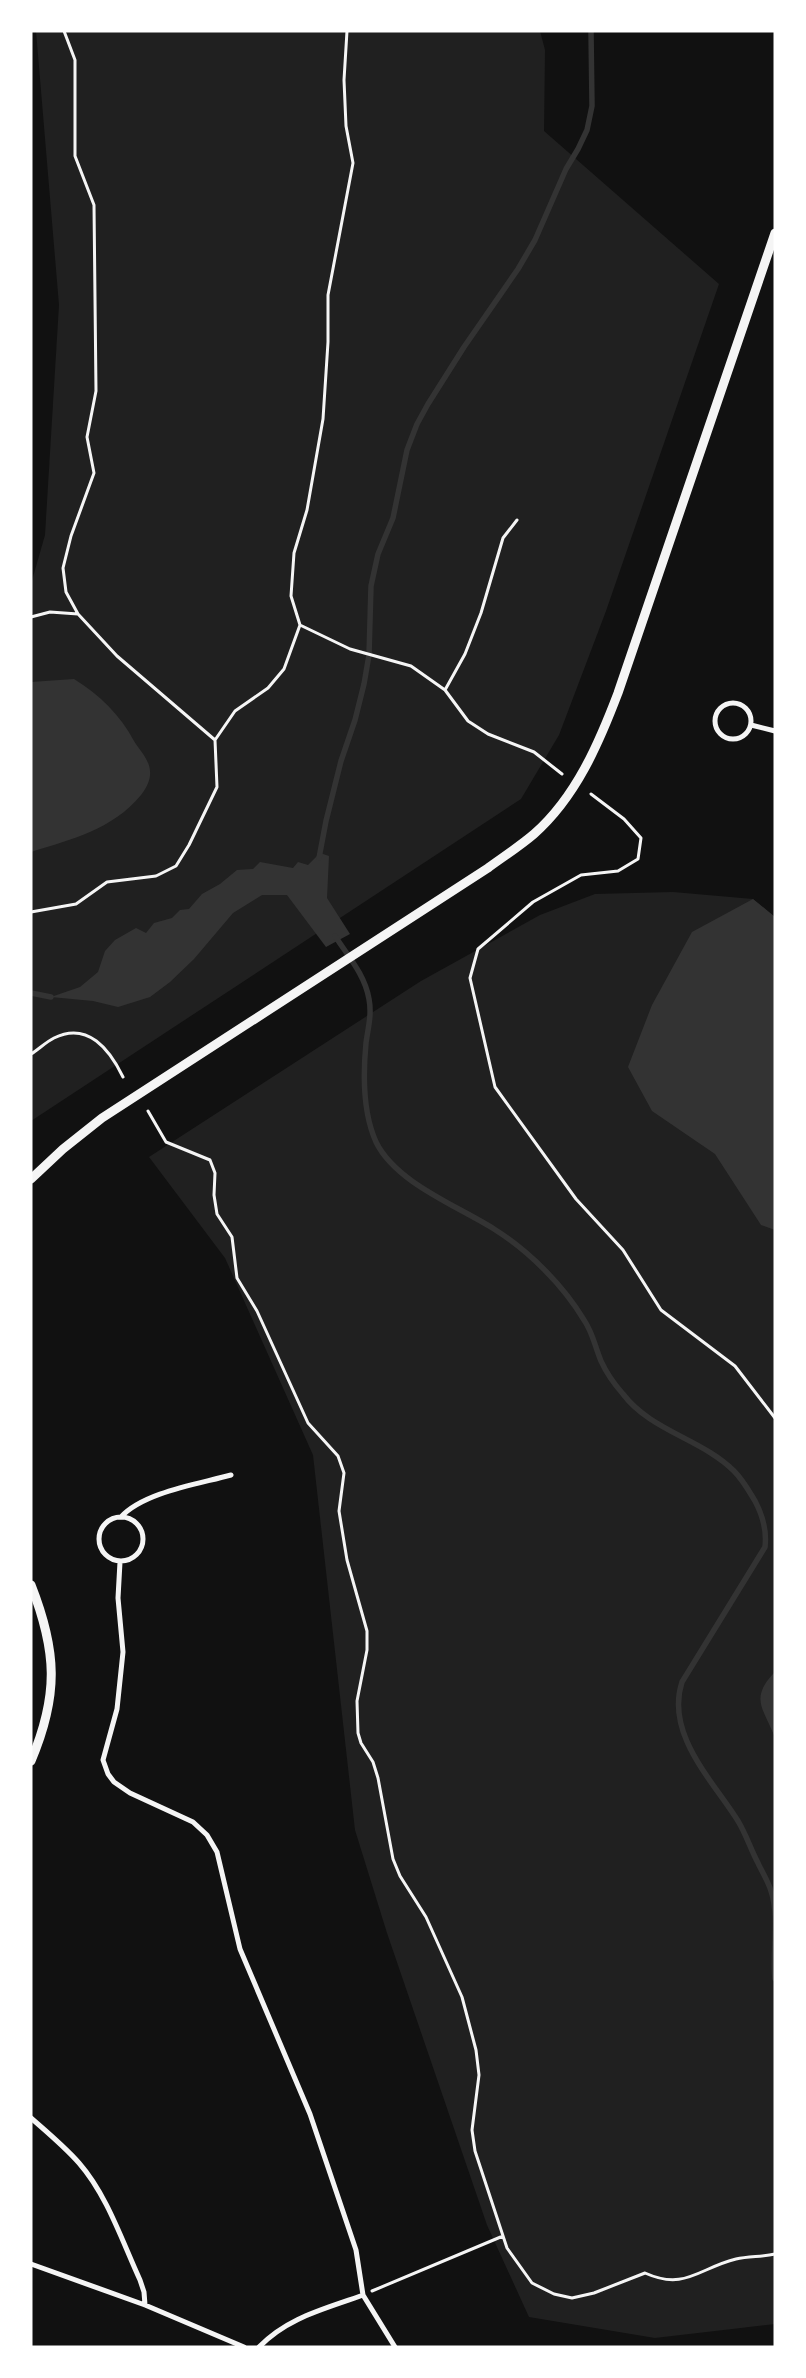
<svg xmlns="http://www.w3.org/2000/svg" width="806" height="2378" font-family="Montserrat,sans-serif">
  <rect width="100%" height="100%" fill="#111"/>
  <path fill="#202020" d="M 36,31 L 540,31 L 545,50 L 544,131 L 719,284 L 606,611 L 559,735 L 521,799 L 31,1121 L 31,584 L 45,535 L 59,305 Z
    M 673,892 L 753,899 L 775,917 L 775,2324 L 655,2338 L 529,2317 L 487,2225 L 387,1933 L 355,1830 L 313,1455 L 225,1258 L 149,1157 L 421,981 L 540,915 L 595,894 Z"/>
  <path fill="#333" d="M 74,679 C 100,695 120,715 134,741 C 140,751 149,759 150,771 C 151,780 146,789 141,795 C 112,830 72,839 31,852 L 31,682 Z
    M 320,853 L 329,856 L 327,898 L 350,934 L 326,947 L 287,895 L 262,895 L 233,913 L 194,959 L 170,982 L 150,997 L 118,1007 L 93,1001 L 51,997 L 80,987 L 98,972 L 105,951 L 115,940 L 136,928 L 146,933 L 154,923 L 172,918 L 180,910 L 189,909 L 202,894 L 220,884 L 237,870 L 253,869 L 260,862 L 293,868 L 298,862 L 308,865 Z
    M 753,899 L 775,917 L 775,1230 L 761,1225 L 715,1154 L 652,1111 L 628,1067 L 652,1005 L 692,932 Z
    M 775,1672 L 775,1738 C 765,1710 748,1699 775,1672 Z"/>
  <g fill="none" stroke-linecap="round" stroke-linejoin="round">
    <path stroke="#333" stroke-width="5.5" d="M 319,858 L 326,821 L 341,761 L 355,720 L 364,684 L 369,655 L 371,586 L 378,554 L 393,518 L 407,450 L 417,424 L 428,404 L 464,347 L 518,269 L 535,240 L 566,169 L 578,149 L 587,130 L 592,106 L 591,31
      M 335,936 C 348,956 365,975 369,999 C 372,1015 368,1028 366,1043 C 363,1074 363,1113 376,1142 C 396,1183 458,1206 494,1229 C 529,1251 563,1285 584,1320 C 593,1333 595,1347 601,1361 C 606,1372 615,1385 623,1394 C 651,1431 702,1439 734,1471 C 743,1480 749,1491 755,1501 C 763,1516 767,1530 765,1547 L 682,1682 C 665,1734 713,1781 738,1821 C 746,1834 751,1850 758,1863 C 762,1872 768,1881 771,1891 C 780,1918 772,1950 775,1979
      M 31,993 L 51,997"/>
    <path stroke="#f5f5f5" stroke-width="3" d="M 64,31 L 75,60 L 75,156 L 94,205 L 96,391 L 87,437 L 94,473 L 71,536 L 63,568 L 66,592 L 78,614 L 117,656 L 215,740
      M 31,617 L 50,612 L 78,614
      M 300,625 L 350,649 L 411,666 L 445,690 L 468,721 L 488,734 L 534,752 L 562,774
      M 445,690 L 465,654 L 481,613 L 503,538 L 517,520
      M 591,794 L 624,819 L 641,838 L 638,859 L 618,871 L 581,875 L 533,902 L 478,949 L 470,978 L 495,1087 L 576,1199 L 623,1250 L 661,1310 L 735,1366 L 775,1418
      M 31,912 L 76,904 L 107,882 L 156,876 L 176,866 L 189,845 L 217,787 L 215,740 L 235,711 L 268,688 L 284,669 L 300,625 L 291,596 L 294,553 L 307,510 L 323,419 L 328,342 L 328,295 L 353,163 L 346,126 L 344,80 L 347,31
      M 31,1054 C 39,1049 46,1042 54,1038 C 88,1021 110,1050 123,1077
      M 148,1111 L 166,1142 L 210,1160 L 215,1173 L 214,1195 L 217,1214 L 232,1237 L 237,1278 L 257,1311 L 308,1423 L 338,1456 L 344,1473 L 339,1511 L 347,1560 L 367,1631 L 367,1650 L 357,1701 L 358,1733 L 361,1743 L 373,1762 L 378,1778 L 393,1859 L 400,1876 L 426,1917 L 462,1997 L 476,2050 L 479,2075 L 472,2130 L 475,2151 L 507,2248 L 532,2283 L 554,2294 L 572,2298 L 594,2293 L 645,2273 C 685,2291 699,2268 736,2259 C 749,2256 762,2257 775,2254
      M 372,2291 L 503,2236"/>
    <path stroke="#f5f5f5" stroke-width="5" d="M715 721a18 18 0 1 1 36 0a18 18 0 1 1-36 0Z
      M 751,725 L 775,731
      M99 1539a22 22 0 1 1 44 0a22 22 0 1 1-44 0Z
      M 121,1517 C 144,1492 199,1484 231,1475
      M 120,1562 L 118,1598 L 123,1652 L 117,1709 L 103,1760 L 108,1774 L 114,1782 L 130,1793 L 193,1822 L 207,1835 L 217,1852 L 240,1949 L 310,2114 L 356,2250 L 363,2295 L 395,2347
      M 31,2118 C 47,2132 65,2147 79,2163 C 107,2195 122,2241 140,2280 L 144,2292 L 145,2305
      M 31,2264 L 145,2305 L 244,2347
      M 259,2347 C 288,2317 325,2309 363,2295"/>
    <path stroke="#f5f5f5" stroke-width="9" d="M 31,1179 L 63,1149 L 102,1118 L 488,868 C 503,857 520,846 534,834 C 576,797 599,743 618,693 L 775,233
      M 31,1585 C 57,1651 59,1695 31,1761"/>
  </g>
  <rect width="806" height="2378" fill="none" stroke="#ffffff" stroke-width="65"/>
</svg>
